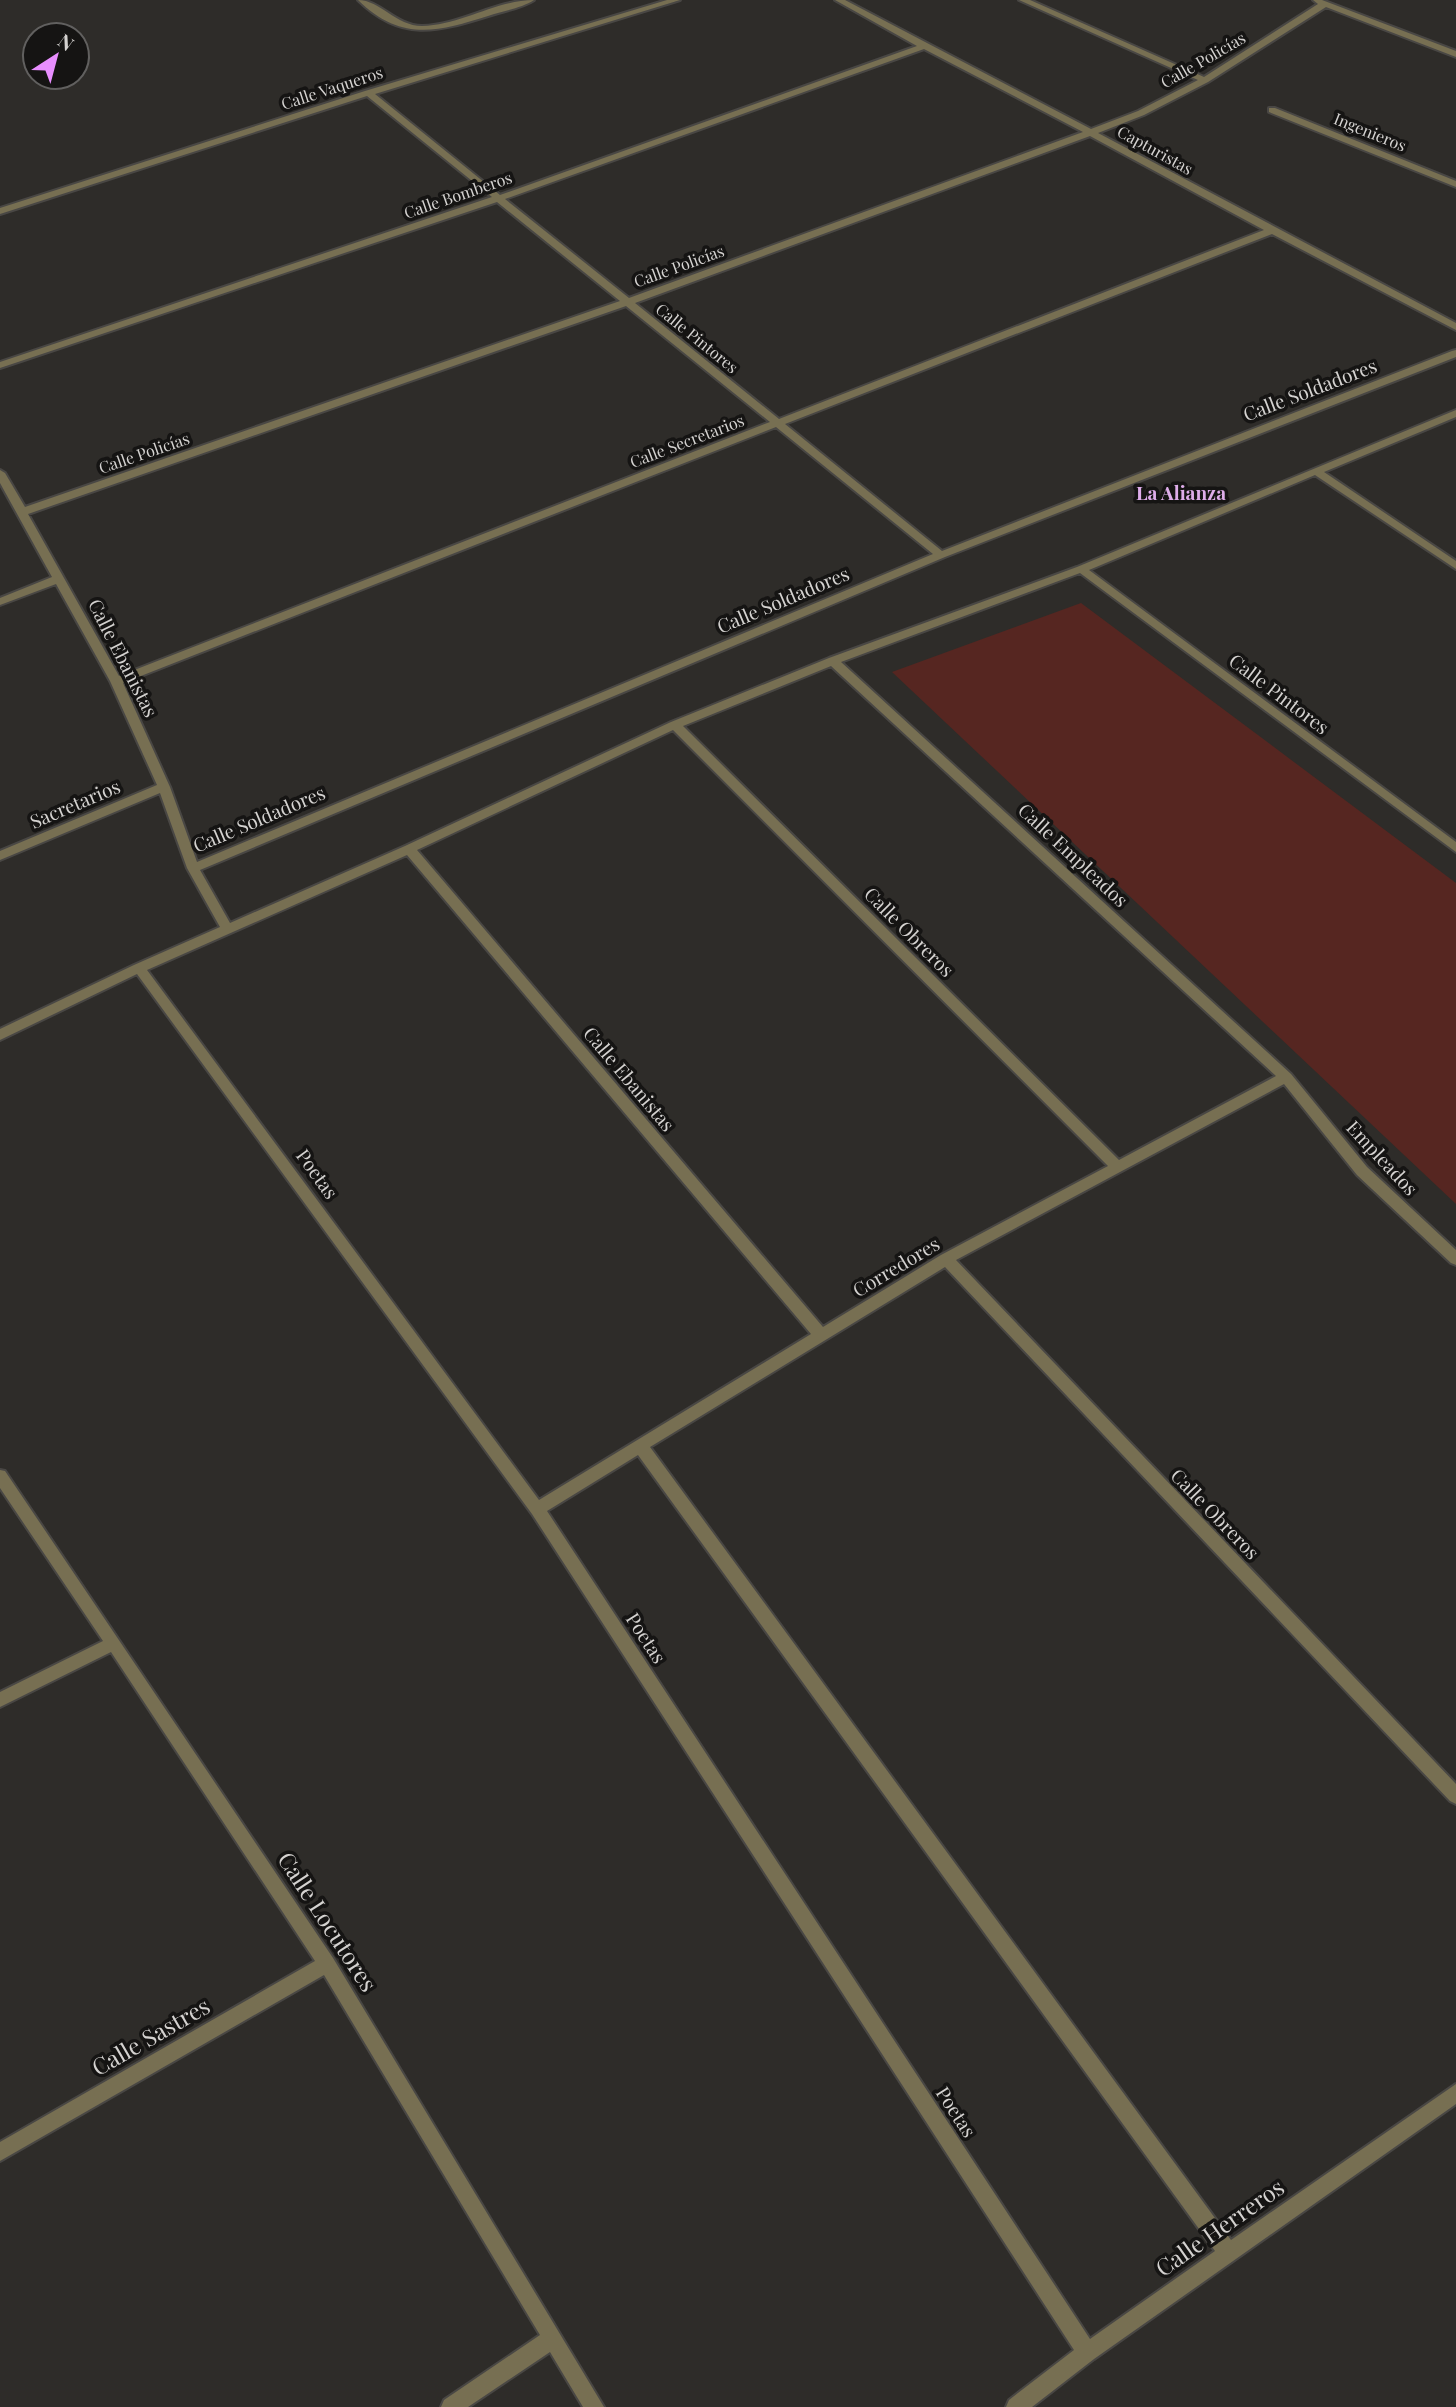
<svg xmlns="http://www.w3.org/2000/svg" width="1456" height="2407" font-family="'Playfair Display',serif">
  <rect width="100%" height="100%" fill="#2e2c29"/>
  <path fill="#562621" d="M 1081,603 L 1456,883 L 1456,1204 L 892,672 Z"/>
  <g fill="none" stroke-linecap="round" stroke-linejoin="round">
    <defs>
      <path id="minor" d="M 358,0 C 380,0 396,26 422,26 C 461,25 496,0 534,0 C 522,8 503,11 488,16 C 437,32 401,42 358,0 Z
        M 667,0 L 680,0 L 375,94 L 500,195 L 917,46 L 835,0 L 845,0 L 1091,129 L 1138,111 L 1198,80 L 1019,0 L 1030,0 L 1204,77 L 1318,4 L 1313,0 L 1322,0 L 1456,51 L 1456,57 L 1326,7 L 1208,82 L 1144,115 L 1098,133 L 1456,323 L 1456,330 L 1272,234 L 785,424 L 942,551 L 1452,351 L 1456,350 L 1456,357 L 945,557 L 200,870 L 230,923 L 405,846 L 671,722 L 829,658 L 1077,567 L 1456,410 L 1456,417 L 1324,472 L 1456,561 L 1456,569 L 1315,475 L 1089,570 L 1456,842 L 1456,852 L 1080,573 L 841,662 L 1291,1074 L 1367,1167 L 1456,1250 L 1456,1265 L 1451,1263 L 1357,1175 L 1284,1084 L 956,1260 L 1456,1784 L 1456,1804 L 1450,1801 L 945,1267 L 650,1447 L 1231,2240 L 1456,2084 L 1456,2104 L 1094,2359 L 1032,2407 L 1006,2407 L 1009,2400 L 1074,2350 L 532,1514 L 137,974 L 0,1040 L 0,1029 L 134,965 L 220,927 L 187,868 L 160,793 L 0,860 L 0,851 L 157,785 L 110,681 L 56,584 L 0,605 L 0,598 L 52,577 L 0,483 L 0,470 L 5,473 L 25,507 L 620,301 L 497,202 L 0,368 L 0,362 L 492,197 L 367,96 L 0,214 L 0,208 L 365,91 ZM 924,49 L 1083,132 L 629,298 L 505,199 ZM 1090,136 L 1264,230 L 779,419 L 635,303 ZM 626,306 L 770,422 L 119,676 L 28,514 ZM 776,427 L 933,554 L 197,862 L 170,787 L 123,683 ZM 831,666 L 1276,1076 L 1119,1160 L 683,726 ZM 673,730 L 1108,1166 L 941,1255 L 823,1327 L 417,850 ZM 407,855 L 811,1334 L 539,1500 L 147,970 ZM 638,1455 L 1215,2251 L 1090,2339 L 547,1511 Z
        M 1269,108 L 1275,108 L 1456,181 L 1456,187 L 1269,112 Z
        M 0,1470 L 5,1471 L 333,1958 L 604,2407 L 583,2407 L 550,2352 L 468,2407 L 441,2407 L 444,2400 L 540,2335 L 324,1975 L 0,2161 L 0,2142 L 315,1961 L 111,1652 L 0,1707 L 0,1692 L 103,1641 L 0,1488 Z"/>
    </defs>
    <use href="#minor" stroke="#494744" stroke-width="4"/>
    <use href="#minor" fill="#776f52" fill-rule="evenodd"/>
  </g>
  <g text-anchor="middle" stroke-width="7" stroke-linejoin="round" paint-order="stroke">
    <g font-size="16" fill="#d4d2d0" stroke="#151413">
      <text transform="translate(1203 60) rotate(-30)" y="6">Calle Policías</text>
      <text transform="translate(332 88) rotate(-18)" y="6">Calle Vaqueros</text>
      <text transform="translate(1370 132) rotate(22)" y="6">Ingenieros</text>
      <text transform="translate(1155 150) rotate(29)" y="6">Capturistas</text>
      <text transform="translate(458 195) rotate(-19)" y="6">Calle Bomberos</text>
      <text transform="translate(679 266) rotate(-20)" y="6">Calle Policías</text>
      <text transform="translate(697 338) rotate(39)" y="6">Calle Pintores</text>
      <text transform="translate(687 441) rotate(-21)" y="6">Calle Secretarios</text>
      <text transform="translate(144 453) rotate(-19)" y="6">Calle Policías</text>
    </g>
    <g font-size="19" fill="#d4d2d0" stroke="#151413">
      <text transform="translate(1310 390) rotate(-21)" y="7">Calle Soldadores</text>
      <text transform="translate(783 600) rotate(-23)" y="7">Calle Soldadores</text>
      <text transform="translate(123 658) rotate(63)" y="7">Calle Ebanistas</text>
      <text transform="translate(1279 694) rotate(37)" y="7">Calle Pintores</text>
      <text transform="translate(75 804) rotate(-23)" y="7">Sacretarios</text>
      <text transform="translate(259 819) rotate(-23)" y="7">Calle Soldadores</text>
      <text transform="translate(1073 855) rotate(43)" y="7">Calle Empleados</text>
      <text transform="translate(909 932) rotate(45)" y="7">Calle Obreros</text>
      <text transform="translate(629 1079) rotate(50)" y="7">Calle Ebanistas</text>
      <text transform="translate(1382 1158) rotate(47)" y="7">Empleados</text>
      <text transform="translate(317 1174) rotate(54)" y="7">Poetas</text>
      <text transform="translate(896 1267) rotate(-31)" y="7">Corredores</text>
      <text transform="translate(1215 1514) rotate(46)" y="7">Calle Obreros</text>
      <text transform="translate(646 1638) rotate(57)" y="7">Poetas</text>
      <text transform="translate(956 2112) rotate(57)" y="7">Poetas</text>
    </g>
    <g font-size="19" font-weight="bold" fill="#deadea" stroke="#151413">
      <text x="1181" y="500">La Alianza</text>
    </g>
    <g font-size="23" fill="#d4d2d0" stroke="#151413">
      <text transform="translate(327 1922) rotate(57)" y="8">Calle Locutores</text>
      <text transform="translate(151 2037) rotate(-30)" y="8">Calle Sastres</text>
      <text transform="translate(1220 2228) rotate(-35)" y="8">Calle Herreros</text>
    </g>
  </g>
  <g transform="translate(56 56) rotate(36)"><circle r="33" fill="#151413" stroke="#61605f" stroke-width="2"/>
  <path d="M0-5L12 26L0 18L-12 26Z" fill="#e88eff"/>
  <text y="-10" font-size="19" font-weight="bold" text-anchor="middle" fill="#d4d2d0">N</text>
  </g>
</svg>
